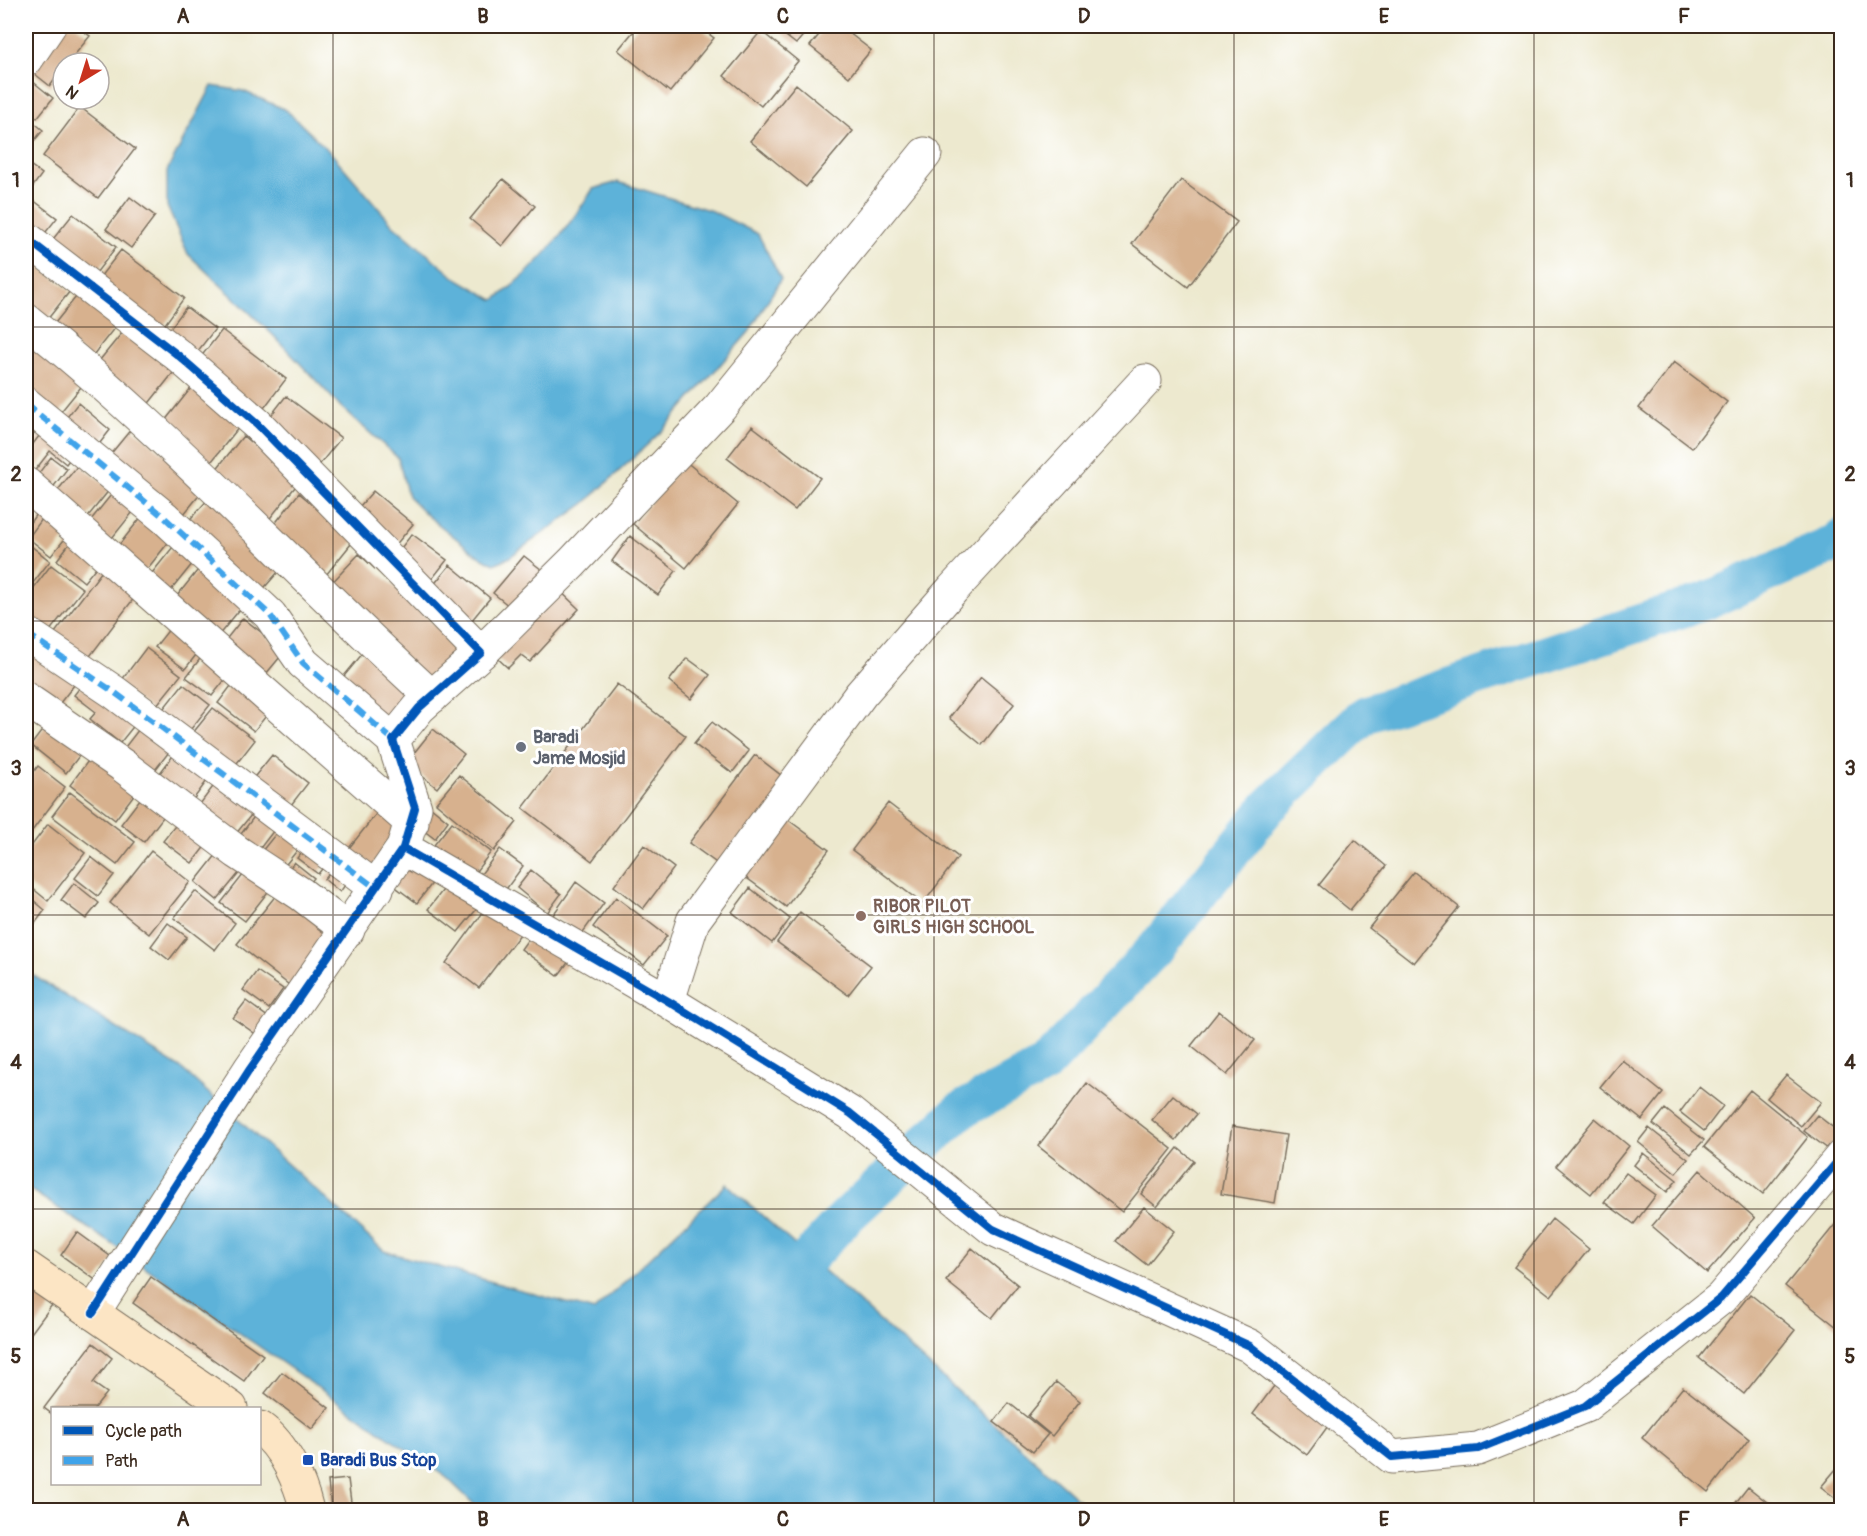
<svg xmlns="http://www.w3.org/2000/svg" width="1867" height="1536" font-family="Pangolin,sans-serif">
  <rect width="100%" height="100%" fill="#fff"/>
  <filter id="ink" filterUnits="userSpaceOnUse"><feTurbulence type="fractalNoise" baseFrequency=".0167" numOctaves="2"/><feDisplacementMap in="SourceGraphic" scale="12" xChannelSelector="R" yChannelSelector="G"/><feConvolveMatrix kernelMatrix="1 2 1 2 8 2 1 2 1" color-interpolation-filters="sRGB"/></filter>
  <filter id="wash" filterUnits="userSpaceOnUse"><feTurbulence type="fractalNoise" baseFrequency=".008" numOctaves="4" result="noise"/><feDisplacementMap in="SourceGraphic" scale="24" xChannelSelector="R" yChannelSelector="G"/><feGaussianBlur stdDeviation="1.35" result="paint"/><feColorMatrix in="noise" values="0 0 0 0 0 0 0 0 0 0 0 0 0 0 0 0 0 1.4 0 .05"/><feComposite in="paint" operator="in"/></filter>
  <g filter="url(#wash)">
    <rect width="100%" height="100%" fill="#ede9cf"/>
    <path fill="#5db2d9" stroke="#4c6e7c" stroke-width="1.5" d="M 212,86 L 243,91 L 286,110 L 331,153 L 393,225 L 453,276 L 494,300 C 535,271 566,231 593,189 L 618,182 L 712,211 L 758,234 L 781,279 L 749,332 L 662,431 L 584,504 L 508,558 L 494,564 L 476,554 L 428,516 L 408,496 L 398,458 L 341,407 L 273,335 L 188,254 L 167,206 L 167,171 Z
      M 26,971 L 182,1069 L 384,1251 L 594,1311 L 727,1184 L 1090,1510 L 480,1510 L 447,1478 L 108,1241 L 26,1187 Z"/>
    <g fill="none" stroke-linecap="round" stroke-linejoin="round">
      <path stroke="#5db2d9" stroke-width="38" d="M 773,1296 L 845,1218 L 960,1111 L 1045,1065 L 1155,949 L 1268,807 L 1364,715 L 1706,601 L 1834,544 L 1842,537"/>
    </g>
    <g id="blocks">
      <path fill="#d7b18e" d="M 60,26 L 76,26 L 90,36 L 68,63 L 63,63 L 63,69 L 50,86 L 26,67 Z
        M 638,26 L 698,26 L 714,38 L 670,92 L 618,50 Z
        M 773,26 L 811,26 L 796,44 Z
        M 826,26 L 840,26 L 871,50 L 849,77 L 810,46 Z
        M 761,31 L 798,61 L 761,106 L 724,76 Z
        M 26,76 L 53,98 L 37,118 L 26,109 Z
        M 796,84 L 853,131 L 806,187 L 750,141 Z
        M 80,107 L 135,149 L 98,198 L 43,156 Z
        M 26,116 L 43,130 L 26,151 Z
        M 26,162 L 42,174 L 26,196 Z
        M 503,179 L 535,206 L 502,246 L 470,219 Z
        M 1181,180 L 1237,222 L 1188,287 L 1132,244 Z
        M 29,197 L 57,218 L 38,242 L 26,232 L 26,202 Z
        M 130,197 L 155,216 L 131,248 L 106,229 Z
        M 73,214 L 116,247 L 93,277 L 49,244 Z
        M 121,250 L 184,298 L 160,331 L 96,282 Z
        M 26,255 L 70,291 L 43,325 L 26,311 Z
        M 80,292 L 119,322 L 90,359 L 51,328 Z
        M 186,307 L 215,329 L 194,356 L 166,334 Z
        M 26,327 L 89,377 L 55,419 L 26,395 Z
        M 126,328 L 177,368 L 146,407 L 95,366 Z
        M 222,330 L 286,379 L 261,412 L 196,363 Z
        M 1674,362 L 1727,402 L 1692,448 L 1639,408 Z
        M 195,383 L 243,422 L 208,466 L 160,427 Z
        M 286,396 L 341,438 L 316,469 L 262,427 Z
        M 78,403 L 110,430 L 93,452 L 60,426 Z
        M 26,410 L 42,422 L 26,444 Z
        M 752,426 L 820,478 L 795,510 L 727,458 Z
        M 46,427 L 76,451 L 66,464 L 50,451 L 29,478 L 26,475 L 26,453 Z
        M 132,428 L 206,487 L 179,520 L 105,461 Z
        M 243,436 L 299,482 L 267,522 L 211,476 Z
        M 51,457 L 67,469 L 48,494 L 32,482 Z
        M 685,461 L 738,504 L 686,568 L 633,524 Z
        M 79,464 L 110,489 L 81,525 L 50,500 Z
        M 119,485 L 141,502 L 108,543 L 86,526 Z
        M 373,491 L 413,524 L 394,547 L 353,514 Z
        M 26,492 L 42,506 L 26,528 Z
        M 299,493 L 355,539 L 326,575 L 270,530 Z
        M 212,495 L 286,563 L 257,596 L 182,528 Z
        M 48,511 L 72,530 L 51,556 L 28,538 Z
        M 146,511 L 175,534 L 140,578 L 111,555 Z
        M 412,534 L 447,560 L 428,584 L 393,558 Z
        M 76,535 L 104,557 L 84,582 L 57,560 Z
        M 630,536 L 676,571 L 658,595 L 612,561 Z
        M 26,542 L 50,561 L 33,583 L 26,577 Z
        M 177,542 L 197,558 L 164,599 L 144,583 Z
        M 359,554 L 466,654 L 431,690 L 325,590 Z
        M 524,556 L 546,573 L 515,611 L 493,593 Z
        M 51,565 L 83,589 L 45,637 L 26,621 L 26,598 Z
        M 450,565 L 490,598 L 467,626 L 427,593 Z
        M 201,566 L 246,602 L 213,642 L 169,606 Z
        M 105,567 L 138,593 L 84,664 L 51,638 Z
        M 554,585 L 579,609 L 530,662 L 521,655 L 508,668 L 492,653 Z
        M 243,618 L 285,651 L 261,680 L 220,647 Z
        M 174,623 L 203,646 L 185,669 L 155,647 Z
        M 368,647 L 419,691 L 386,730 L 335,687 Z
        M 146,648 L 181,675 L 152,711 L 118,685 Z
        M 26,651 L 82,675 L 52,713 L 26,692 Z
        M 206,651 L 232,671 L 212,696 L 186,677 Z
        M 687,658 L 710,675 L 691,699 L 669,681 Z
        M 88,677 L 140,718 L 120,743 L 90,719 L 96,712 L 74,695 Z
        M 981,677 L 1014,704 L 982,745 L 949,718 Z
        M 237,678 L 274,706 L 254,731 L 218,703 Z
        M 183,684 L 210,705 L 183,739 L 156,718 Z
        M 617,684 L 686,736 L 592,861 L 523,808 Z
        M 213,708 L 255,740 L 230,772 L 188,739 Z
        M 50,720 L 86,747 L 66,773 L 31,745 Z
        M 146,720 L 176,743 L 148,779 L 118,756 Z
        M 712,722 L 749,751 L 732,773 L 694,744 Z
        M 433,729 L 464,754 L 437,788 L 406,763 Z
        M 179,748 L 212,774 L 187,808 L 153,782 Z
        M 94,753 L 139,788 L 115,820 L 70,785 Z
        M 272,755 L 308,783 L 284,814 L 247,786 Z
        M 755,755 L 791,783 L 726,870 L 689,843 Z
        M 38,766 L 65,787 L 26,839 L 26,782 Z
        M 459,775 L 517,822 L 494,851 L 436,803 Z
        M 218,780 L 256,809 L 231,840 L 194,812 Z
        M 147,790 L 170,808 L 144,842 L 121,824 Z
        M 70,792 L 135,842 L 117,865 L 52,816 Z
        M 888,803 L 958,857 L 923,904 L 852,850 Z
        M 430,806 L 448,821 L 435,839 L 415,824 Z
        M 380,809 L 406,829 L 375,868 L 349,848 Z
        M 259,810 L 278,825 L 254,856 L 235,842 Z
        M 783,816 L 829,850 L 786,907 L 740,873 Z
        M 178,822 L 206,845 L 192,863 L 163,841 Z
        M 452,822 L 491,852 L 473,875 L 434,845 Z
        M 48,824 L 85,853 L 48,901 L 26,883 L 26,853 Z
        M 282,826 L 303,843 L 279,873 L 257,857 Z
        M 1355,840 L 1386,866 L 1350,910 L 1319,885 Z
        M 308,844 L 329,860 L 318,874 L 297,858 Z
        M 644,845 L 674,868 L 643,909 L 614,886 Z
        M 500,849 L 523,866 L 504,892 L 481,874 Z
        M 151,851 L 190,882 L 149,934 L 110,903 Z
        M 217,854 L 240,872 L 217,900 L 195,882 Z
        M 91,857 L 114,875 L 98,896 L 75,878 Z
        M 412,859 L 437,877 L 417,903 L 393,885 Z
        M 294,862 L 314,878 L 305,890 L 285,875 Z
        M 336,865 L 351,877 L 340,892 L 324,879 Z
        M 247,870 L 271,888 L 245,921 L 221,903 Z
        M 531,870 L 561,894 L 547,913 L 517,888 Z
        M 1414,872 L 1459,907 L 1414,963 L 1369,928 Z
        M 450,881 L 480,905 L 458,932 L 428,909 Z
        M 576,882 L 604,903 L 581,935 L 553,915 Z
        M 74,883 L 99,903 L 86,919 L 61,900 Z
        M 750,888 L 790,919 L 772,943 L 732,912 Z
        M 281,889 L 336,932 L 293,988 L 237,944 Z
        M 195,891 L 235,923 L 215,950 L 174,918 Z
        M 26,894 L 45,910 L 29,931 L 26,928 Z
        M 616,897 L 667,936 L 644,965 L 593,927 Z
        M 487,907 L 521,933 L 479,988 L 446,963 Z
        M 800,912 L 871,966 L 848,995 L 777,942 Z
        M 168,923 L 187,937 L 169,960 L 151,946 Z
        M 536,928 L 573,956 L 558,976 L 521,949 Z
        M 257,971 L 283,989 L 269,1009 L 243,990 Z
        M 246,1001 L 269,1018 L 257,1035 L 233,1018 Z
        M 1219,1011 L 1255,1040 L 1227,1075 L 1191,1046 Z
        M 1622,1060 L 1663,1093 L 1642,1120 L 1600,1087 Z
        M 1786,1075 L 1821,1102 L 1801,1126 L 1767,1098 Z
        M 1087,1083 L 1172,1149 L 1122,1212 L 1038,1146 Z
        M 1699,1087 L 1723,1106 L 1704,1131 L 1680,1112 Z
        M 1750,1090 L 1808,1137 L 1763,1194 L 1704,1147 Z
        M 1173,1095 L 1197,1114 L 1176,1140 L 1152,1120 Z
        M 1665,1109 L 1704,1140 L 1691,1154 L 1653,1124 Z
        M 1817,1115 L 1840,1133 L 1828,1149 L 1804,1131 Z
        M 1595,1118 L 1629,1146 L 1591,1194 L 1556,1166 Z
        M 1232,1126 L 1286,1135 L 1275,1203 L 1221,1194 Z
        M 1649,1128 L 1688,1159 L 1676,1173 L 1638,1142 Z
        M 1178,1148 L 1194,1161 L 1157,1207 L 1141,1194 Z
        M 1643,1153 L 1677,1180 L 1667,1192 L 1634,1165 Z
        M 1700,1170 L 1755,1218 L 1707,1273 L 1652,1226 Z
        M 1626,1173 L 1656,1195 L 1634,1224 L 1604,1202 Z
        M 1144,1207 L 1174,1231 L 1147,1265 L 1116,1241 Z
        M 1842,1216 L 1842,1331 L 1785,1286 Z
        M 1552,1219 L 1589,1249 L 1551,1296 L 1514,1267 Z
        M 77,1232 L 114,1259 L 97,1281 L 61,1255 Z
        M 972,1248 L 1018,1285 L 992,1318 L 946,1281 Z
        M 151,1277 L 263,1355 L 244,1381 L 133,1303 Z
        M 26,1285 L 52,1305 L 26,1340 Z
        M 1750,1294 L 1795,1330 L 1744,1394 L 1699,1358 Z
        M 93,1343 L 112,1358 L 93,1383 L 107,1393 L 95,1408 L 52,1408 L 52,1414 L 44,1408 Z
        M 282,1372 L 329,1408 L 312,1429 L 265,1393 Z
        M 1056,1382 L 1080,1401 L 1052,1436 L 1028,1416 Z
        M 1274,1386 L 1328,1426 L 1307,1455 L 1253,1414 Z
        M 1683,1387 L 1749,1439 L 1708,1492 L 1642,1438 Z
        M 1009,1403 L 1048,1434 L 1033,1452 L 994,1422 Z
        M 1842,1462 L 1842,1503 L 1821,1487 Z
        M 348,1479 L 352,1510 L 331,1510 L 328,1481 Z
        M 1748,1487 L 1777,1510 L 1730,1510 Z"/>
    </g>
  </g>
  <g filter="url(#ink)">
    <use href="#blocks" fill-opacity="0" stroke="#796d5c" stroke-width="1.5"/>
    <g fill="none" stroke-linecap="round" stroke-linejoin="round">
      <defs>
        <path id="minor" d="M 26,60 L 49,26
          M 26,238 L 179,356 L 257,424 L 481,653 L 419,708 L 393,740 L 415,808 L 403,848 L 250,1069 L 93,1313
          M 26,320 C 171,434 295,572 432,697
          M 26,404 L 165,518 L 270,615 L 303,663 L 393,740
          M 26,484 L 412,823
          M 26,633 L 114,692 L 377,889
          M 481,653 L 572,563 L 720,407 L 925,154
          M 26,699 L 122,765 L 237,852 L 301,894 L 348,930
          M 403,848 L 668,1001 L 850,1113 L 993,1229 L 1250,1346 L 1392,1457 L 1478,1449 L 1585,1406 L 1721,1298 L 1842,1156
          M 668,1001 L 693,921 L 861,694 L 953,589 L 1145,381"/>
        <path id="secondary" d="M 26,1267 L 231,1408
          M 260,1428 C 285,1446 300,1482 307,1510"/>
      </defs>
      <use href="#minor" stroke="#796d5c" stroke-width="35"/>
      <use href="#secondary" stroke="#796d5c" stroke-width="35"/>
      <use href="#minor" stroke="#fff" stroke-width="33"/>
      <use href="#secondary" stroke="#fce5c4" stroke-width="33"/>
      <path stroke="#3fa3ea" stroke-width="6" stroke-dasharray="12 6" stroke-linecap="butt" d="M 26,404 L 165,518 L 270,615 L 303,663 L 393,740
        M 26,633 L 114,692 L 377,889"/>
      <defs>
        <path id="cycleway" d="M 26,238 L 179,356 L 257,424 L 481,653 L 419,708 L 393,740 L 415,808 L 403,848 L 250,1069 L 93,1313
          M 403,848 L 668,1001 L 850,1113 L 993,1229 L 1250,1346 L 1392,1457 L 1478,1449 L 1585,1406 L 1721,1298 L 1842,1156"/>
      </defs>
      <use href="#cycleway" stroke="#fff" stroke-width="11"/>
      <use href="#cycleway" stroke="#0057b8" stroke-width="8"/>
    </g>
  </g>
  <path fill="none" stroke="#3b2a1e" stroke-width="1.5" stroke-opacity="0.55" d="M 333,26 L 333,1510M 633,26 L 633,1510M 934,26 L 934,1510M 1234,26 L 1234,1510M 1534,26 L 1534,1510M 26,327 L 1842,327M 26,621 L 1842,621M 26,915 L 1842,915M 26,1209 L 1842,1209"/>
  <circle fill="#6b7280" stroke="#fff" stroke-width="2" cx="521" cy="747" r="6"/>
  <circle fill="#8d6e63" stroke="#fff" stroke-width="2" cx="861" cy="916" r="6"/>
  <rect fill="#1a4fb4" stroke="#fff" stroke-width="2" x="302" y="1454" width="12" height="12" rx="3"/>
  <g text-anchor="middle" stroke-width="6" stroke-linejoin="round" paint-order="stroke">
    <g font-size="18" font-weight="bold" fill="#5b616d" stroke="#fff" text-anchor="start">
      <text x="533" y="743">Baradi<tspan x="533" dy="21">Jame Mosjid</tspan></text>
    </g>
    <g font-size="18" font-weight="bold" fill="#785e54" stroke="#fff" text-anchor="start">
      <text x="873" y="912">RIBOR PILOT<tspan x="873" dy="21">GIRLS HIGH SCHOOL</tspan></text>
    </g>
    <g font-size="18" font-weight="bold" fill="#164399" stroke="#fff" text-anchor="start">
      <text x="320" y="1466">Baradi Bus Stop</text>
    </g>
  </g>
  <rect width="1867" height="1536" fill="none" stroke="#fff" stroke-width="66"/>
  <rect x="51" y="1407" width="210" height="78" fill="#ffffff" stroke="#b1aaa5" stroke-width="1.5"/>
  <rect x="63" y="1426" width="30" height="9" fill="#0057b8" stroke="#b1aaa5" stroke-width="1.5"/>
  <text x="105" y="1437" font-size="18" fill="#3b2a1e">Cycle path</text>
  <rect x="63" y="1456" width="30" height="9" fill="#3fa3ea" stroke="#b1aaa5" stroke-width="1.5"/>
  <text x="105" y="1467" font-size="18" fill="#3b2a1e">Path</text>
  <g transform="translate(81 81) rotate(218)"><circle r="28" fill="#ffffff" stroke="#b1aaa5" stroke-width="1.5"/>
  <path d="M0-4.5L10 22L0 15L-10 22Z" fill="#c8321e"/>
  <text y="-9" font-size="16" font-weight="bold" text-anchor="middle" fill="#3b2a1e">N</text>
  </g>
  <rect x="33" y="33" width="1801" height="1470" fill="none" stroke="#3b2a1e" stroke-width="2"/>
  <g font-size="20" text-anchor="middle" font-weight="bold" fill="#3b2a1e">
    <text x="183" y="23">A</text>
    <text x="483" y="23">B</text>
    <text x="783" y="23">C</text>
    <text x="1084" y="23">D</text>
    <text x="1384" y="23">E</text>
    <text x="1684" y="23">F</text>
    <text x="16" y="187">1</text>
    <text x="1850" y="187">1</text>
    <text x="16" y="481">2</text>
    <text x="1850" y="481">2</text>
    <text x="16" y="775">3</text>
    <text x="1850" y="775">3</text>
    <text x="16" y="1069">4</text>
    <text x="1850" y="1069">4</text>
    <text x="16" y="1363">5</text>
    <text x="1850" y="1363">5</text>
    <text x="183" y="1526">A</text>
    <text x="483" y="1526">B</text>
    <text x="783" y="1526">C</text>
    <text x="1084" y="1526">D</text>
    <text x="1384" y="1526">E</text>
    <text x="1684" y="1526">F</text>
  </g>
</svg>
